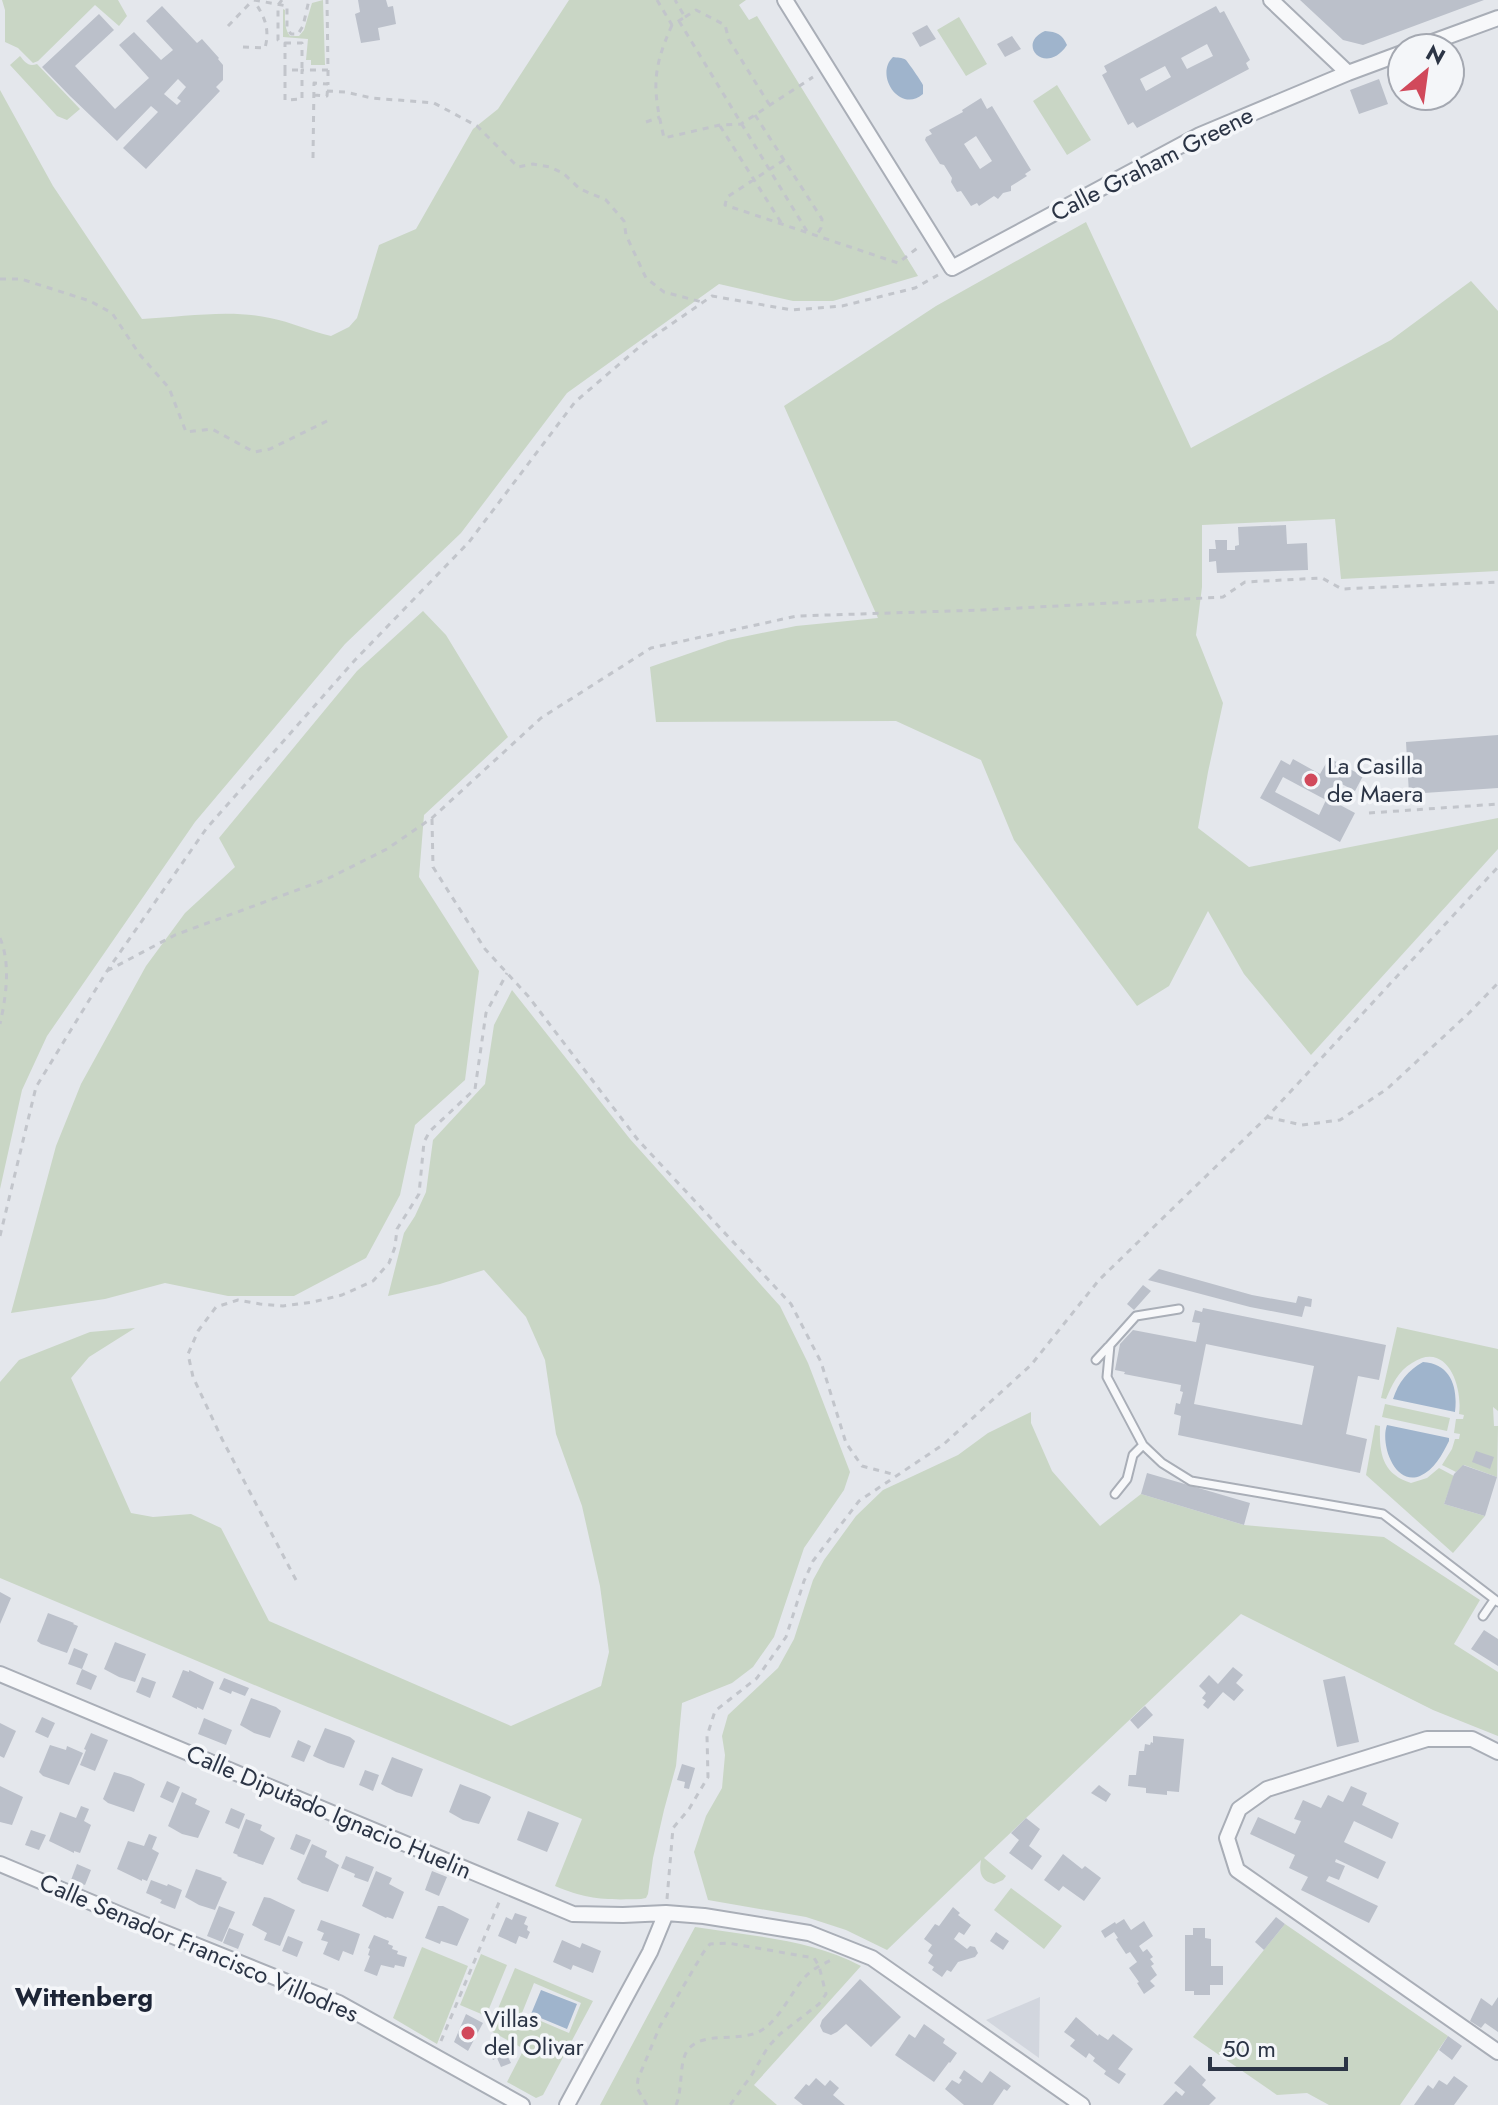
<svg xmlns="http://www.w3.org/2000/svg" width="1498" height="2105" font-family="Jost,sans-serif">
  <rect width="100%" height="100%" fill="#e4e7ec"/>
  <path fill="#d2d6de" d="M 1040,1997 L 1039,2058 L 986,2020 Z"/>
  <path fill="#c9d6c5" fill-rule="evenodd" d="M 2,0 L 118,0 L 127,16 L 119,26 L 95,5 L 38,61 L 33,63 L 18,48 L 5,42 L 5,10 Z
    M 323,0 L 325,65 L 311,65 L 311,60 L 306,60 L 308,39 L 283,37 L 283,9 L 285,10 C 285,19 284,28 290,36 L 299,36 L 304,30 L 312,3 Z
    M 569,0 L 746,0 L 739,5 L 749,20 L 757,16 L 918,276 L 833,301 L 793,301 L 719,284 L 567,393 L 461,533 L 345,644 L 195,822 L 47,1036 L 22,1090 L 0,1189 L 0,90 L 53,186 L 142,319 C 185,317 228,309 270,318 C 291,322 310,331 331,336 L 349,327 L 357,318 L 379,245 L 416,229 L 473,129 L 498,109 Z
    M 959,17 L 987,64 L 966,76 L 937,30 Z
    M 20,56 C 25,62 28,67 37,64 L 80,109 L 67,120 L 57,116 L 10,65 Z
    M 1057,85 L 1091,140 L 1067,155 L 1033,101 Z
    M 1086,222 L 1191,448 L 1391,340 L 1471,281 L 1498,311 L 1498,571 L 1341,579 L 1335,519 L 1202,525 L 1202,587 L 1196,635 L 1223,703 L 1208,772 L 1198,828 L 1249,867 L 1498,818 L 1498,849 L 1311,1055 L 1244,974 L 1208,911 L 1169,986 L 1137,1006 L 1014,840 L 981,760 L 896,721 L 656,722 L 650,667 L 728,640 L 796,626 L 878,618 L 784,406 L 936,306 Z
    M 423,611 L 446,635 L 508,737 L 424,815 L 419,877 L 479,971 L 465,1080 L 415,1125 L 400,1195 L 366,1258 L 294,1296 L 228,1296 L 165,1283 L 105,1299 L 11,1313 L 56,1146 L 81,1084 L 146,966 L 185,913 L 235,867 L 219,838 L 357,671 Z
    M 512,990 L 630,1139 L 780,1306 L 808,1363 L 850,1472 L 844,1490 L 804,1548 L 774,1637 L 753,1667 L 732,1683 L 682,1703 L 676,1766 L 664,1810 L 653,1858 L 648,1894 L 646,1898 L 641,1899 C 606,1900 588,1900 555,1886 L 582,1819 L 271,1692 L 0,1578 L 0,1382 L 19,1360 L 90,1332 L 135,1328 L 89,1357 L 71,1378 L 131,1513 L 153,1517 L 191,1514 L 221,1528 L 269,1621 L 511,1726 L 601,1686 L 609,1652 L 600,1586 L 582,1506 L 556,1434 L 545,1360 L 526,1317 L 484,1270 L 440,1284 L 388,1296 L 404,1233 L 415,1216 L 426,1192 L 433,1140 L 485,1084 L 494,1025 Z
    M 1397,1327 L 1498,1349 L 1498,1411 L 1493,1407 L 1494,1426 L 1498,1426 L 1497,1477 L 1464,1465 L 1456,1472 L 1442,1465 L 1452,1449 L 1455,1439 L 1459,1439 L 1460,1434 L 1454,1433 L 1456,1419 L 1463,1419 L 1464,1415 L 1459,1414 C 1463,1387 1447,1340 1412,1363 C 1398,1371 1392,1385 1386,1399 L 1381,1398 Z
    M 1385,1404 L 1450,1418 L 1447,1431 L 1382,1417 Z
    M 1031,1412 L 1031,1423 L 1052,1471 L 1100,1526 L 1141,1494 L 1244,1525 L 1384,1537 L 1480,1600 L 1454,1644 L 1498,1672 L 1498,1736 L 1433,1710 L 1241,1614 L 984,1858 L 1006,1876 L 1003,1880 L 994,1884 C 980,1881 979,1871 981,1860 L 887,1950 L 846,1930 L 806,1917 L 708,1900 L 694,1852 L 706,1816 L 722,1788 L 725,1755 L 722,1736 L 728,1715 L 778,1668 L 794,1639 L 813,1580 L 824,1560 L 856,1516 L 883,1490 L 958,1455 L 988,1433 Z
    M 1375,1425 L 1380,1426 C 1379,1453 1382,1474 1411,1483 L 1427,1478 L 1439,1468 L 1454,1476 L 1444,1504 L 1485,1516 L 1453,1553 L 1366,1475 Z
    M 1011,1888 L 1062,1926 L 1044,1949 L 994,1910 Z
    M 1285,1924 L 1448,2036 L 1400,2105 L 1329,2105 L 1307,2093 L 1277,2095 L 1193,2037 Z
    M 695,1927 C 751,1936 810,1939 861,1966 L 754,2085 L 777,2105 L 600,2105 Z
    M 422,1947 L 468,1966 L 437,2044 L 393,2018 Z
    M 481,1954 L 507,1965 L 486,2016 L 460,2005 Z
    M 515,1968 L 593,2001 L 543,2095 L 536,2098 L 507,2082 L 524,2049 L 489,2030 ZM 534,1983 L 581,2003 L 569,2033 L 522,2013 Z"/>
  <path fill="#9fb4cc" d="M 1045,31 C 1057,32 1062,34 1067,45 C 1046,77 1015,44 1045,31 Z
    M 893,57 C 897,58 902,57 906,60 C 907,61 922,82 923,85 L 923,94 C 900,114 874,75 893,57 Z
    M 1423,1362 C 1451,1364 1458,1387 1455,1412 L 1393,1399 C 1398,1383 1408,1370 1423,1362 Z
    M 1387,1425 L 1449,1438 L 1449,1441 C 1442,1455 1434,1470 1420,1476 C 1394,1486 1380,1443 1387,1425 Z
    M 541,1990 L 577,2004 L 567,2029 L 531,2014 Z"/>
  <path fill="#bbc0ca" fill-rule="evenodd" d="M 358,0 L 386,0 L 388,7 L 393,6 L 396,24 L 378,28 L 380,40 L 361,43 L 355,14 L 360,12 Z
    M 1300,0 L 1484,0 L 1363,45 L 1343,40 Z
    M 162,6 L 197,43 L 202,39 L 219,58 L 218,59 L 223,65 L 223,80 L 216,87 L 220,91 L 146,169 L 123,148 L 158,112 L 151,106 L 117,141 L 70,96 L 42,67 L 99,14 L 114,30 L 75,66 L 115,109 L 149,78 L 119,45 L 134,32 L 161,60 L 173,50 L 146,21 ZM 178,79 L 186,87 L 177,98 L 181,101 L 177,105 L 164,94 Z
    M 1216,6 L 1220,13 L 1224,11 L 1250,60 L 1246,63 L 1249,69 L 1137,128 L 1133,122 L 1128,125 L 1102,75 L 1107,72 L 1104,66 ZM 1207,44 L 1213,56 L 1187,69 L 1181,58 ZM 1165,66 L 1171,77 L 1146,91 L 1140,79 Z
    M 927,25 L 936,39 L 920,47 L 912,33 Z
    M 1012,36 L 1021,49 L 1005,57 L 997,44 Z
    M 1379,79 L 1388,104 L 1359,114 L 1350,90 Z
    M 981,98 L 987,109 L 992,106 L 1031,170 L 1025,174 L 1027,176 L 1011,186 L 1011,191 L 1003,193 L 998,199 L 994,196 L 979,206 L 977,203 L 971,206 L 961,191 L 957,192 L 951,182 L 952,178 L 944,165 L 940,164 L 925,140 L 926,137 L 932,134 L 929,130 L 963,112 L 962,110 ZM 976,136 L 992,161 L 980,169 L 964,144 Z
    M 1286,525 L 1287,544 L 1307,543 L 1308,570 L 1217,573 L 1216,561 L 1209,562 L 1209,549 L 1216,549 L 1215,540 L 1227,540 L 1227,550 L 1235,550 L 1235,546 L 1239,545 L 1238,527 Z
    M 1498,735 L 1498,788 L 1409,794 L 1406,742 Z
    M 1329,758 L 1363,776 L 1355,791 L 1336,781 L 1327,798 L 1355,813 L 1340,842 L 1260,798 L 1281,760 L 1290,765 L 1293,759 L 1320,774 ZM 1283,777 L 1326,800 L 1319,815 L 1275,792 Z
    M 1159,1269 L 1252,1295 L 1296,1303 L 1298,1296 L 1312,1299 L 1311,1307 L 1305,1306 L 1302,1317 L 1250,1307 L 1148,1280 Z
    M 1143,1285 L 1151,1291 L 1134,1310 L 1127,1304 Z
    M 1203,1308 L 1386,1345 L 1379,1380 L 1358,1376 L 1346,1434 L 1367,1439 L 1360,1473 L 1178,1435 L 1181,1416 L 1174,1414 L 1176,1403 L 1180,1404 L 1183,1392 L 1180,1391 L 1181,1385 L 1124,1374 L 1125,1372 L 1115,1370 L 1120,1344 L 1133,1330 L 1196,1342 L 1200,1323 L 1192,1322 L 1195,1310 L 1202,1312 ZM 1206,1344 L 1314,1366 L 1302,1425 L 1194,1404 Z
    M 1476,1451 L 1494,1457 L 1490,1469 L 1472,1462 Z
    M 1463,1465 L 1497,1477 L 1485,1516 L 1444,1504 L 1454,1474 Z
    M 1147,1473 L 1250,1503 L 1244,1525 L 1141,1494 Z
    M 0,1592 L 11,1598 L 0,1624 Z
    M 48,1613 L 74,1623 L 73,1624 L 78,1626 L 67,1653 L 41,1644 L 37,1641 Z
    M 1484,1630 L 1498,1639 L 1498,1666 L 1471,1649 Z
    M 115,1642 L 146,1654 L 135,1682 L 119,1677 L 104,1669 Z
    M 74,1648 L 88,1654 L 82,1669 L 68,1664 Z
    M 1233,1667 L 1243,1675 L 1236,1683 L 1244,1690 L 1234,1701 L 1223,1692 L 1208,1709 L 1203,1705 L 1206,1701 L 1202,1698 L 1206,1693 L 1199,1686 L 1209,1675 L 1218,1684 Z
    M 82,1669 L 97,1676 L 91,1690 L 76,1684 Z
    M 183,1670 L 189,1672 L 189,1670 L 214,1682 L 203,1710 L 197,1707 L 197,1709 L 172,1697 Z
    M 1345,1676 L 1359,1742 L 1337,1747 L 1323,1680 Z
    M 142,1677 L 156,1682 L 150,1698 L 136,1692 Z
    M 224,1678 L 249,1688 L 245,1696 L 232,1691 L 231,1694 L 219,1689 Z
    M 251,1698 L 276,1707 L 281,1711 L 270,1738 L 254,1733 L 240,1725 Z
    M 1145,1706 L 1153,1715 L 1138,1729 L 1130,1720 Z
    M 42,1717 L 55,1723 L 48,1738 L 35,1732 Z
    M 204,1718 L 232,1730 L 226,1745 L 198,1734 Z
    M 0,1723 L 16,1731 L 4,1758 L 0,1756 Z
    M 325,1728 L 350,1737 L 355,1741 L 344,1768 L 328,1763 L 313,1756 Z
    M 91,1733 L 108,1740 L 95,1771 L 80,1765 L 86,1750 L 84,1749 Z
    M 1153,1736 L 1184,1739 L 1179,1792 L 1167,1791 L 1167,1795 L 1146,1793 L 1146,1788 L 1128,1786 L 1129,1775 L 1136,1775 L 1139,1751 L 1144,1751 L 1145,1744 L 1150,1745 L 1151,1742 L 1153,1743 Z
    M 298,1740 L 311,1746 L 304,1762 L 291,1757 Z
    M 50,1745 L 66,1750 L 67,1746 L 83,1753 L 69,1785 L 43,1776 L 39,1772 Z
    M 392,1757 L 423,1769 L 412,1797 L 396,1792 L 381,1784 Z
    M 682,1764 L 695,1768 L 689,1789 L 684,1788 L 685,1782 L 677,1780 Z
    M 365,1770 L 379,1775 L 373,1791 L 359,1785 Z
    M 114,1772 L 131,1777 L 145,1784 L 134,1812 L 108,1803 L 103,1799 Z
    M 167,1781 L 180,1787 L 173,1803 L 160,1797 Z
    M 460,1784 L 486,1794 L 491,1797 L 479,1824 L 463,1820 L 449,1812 Z
    M 1099,1785 L 1111,1794 L 1106,1802 L 1091,1793 Z
    M 0,1786 L 23,1797 L 12,1825 L 0,1822 Z
    M 1351,1786 L 1367,1793 L 1362,1805 L 1399,1823 L 1392,1839 L 1354,1821 L 1344,1842 L 1386,1862 L 1378,1879 L 1336,1859 L 1335,1862 L 1345,1866 L 1339,1880 L 1329,1876 L 1326,1881 L 1378,1906 L 1369,1923 L 1301,1890 L 1308,1877 L 1289,1868 L 1295,1855 L 1250,1834 L 1258,1817 L 1295,1834 L 1301,1821 L 1294,1819 L 1303,1800 L 1321,1808 L 1328,1795 L 1343,1802 Z
    M 182,1792 L 197,1799 L 195,1804 L 210,1811 L 198,1838 L 182,1834 L 168,1826 Z
    M 81,1806 L 89,1809 L 84,1821 L 91,1825 L 80,1853 L 74,1851 L 74,1853 L 49,1841 L 60,1812 L 76,1818 Z
    M 231,1808 L 245,1814 L 239,1829 L 225,1823 Z
    M 528,1811 L 559,1823 L 547,1852 L 517,1840 Z
    M 1026,1818 L 1040,1829 L 1029,1846 L 1042,1856 L 1032,1870 L 1009,1853 L 1019,1840 L 1011,1833 Z
    M 246,1819 L 262,1825 L 260,1830 L 275,1838 L 263,1865 L 237,1856 L 238,1855 L 233,1853 Z
    M 31,1830 L 46,1835 L 39,1850 L 25,1845 Z
    M 149,1834 L 157,1837 L 152,1849 L 159,1853 L 147,1881 L 142,1879 L 142,1881 L 117,1869 L 128,1841 L 144,1846 Z
    M 296,1834 L 311,1840 L 304,1855 L 290,1849 Z
    M 312,1844 L 327,1851 L 325,1857 L 339,1865 L 328,1892 L 302,1883 L 297,1879 Z
    M 1063,1854 L 1082,1869 L 1085,1866 L 1101,1878 L 1084,1901 L 1063,1886 L 1059,1891 L 1044,1880 Z
    M 346,1856 L 374,1867 L 368,1882 L 354,1877 L 355,1874 L 341,1868 Z
    M 77,1864 L 91,1870 L 85,1885 L 71,1880 Z
    M 196,1869 L 222,1878 L 221,1879 L 227,1882 L 215,1910 L 199,1905 L 185,1897 Z
    M 376,1871 L 392,1878 L 389,1884 L 404,1892 L 393,1919 L 387,1917 L 386,1918 L 362,1906 Z
    M 432,1871 L 447,1877 L 439,1896 L 425,1890 Z
    M 151,1880 L 167,1886 L 168,1884 L 182,1890 L 175,1909 L 160,1903 L 162,1900 L 146,1893 Z
    M 264,1897 L 270,1898 L 295,1910 L 280,1946 L 264,1940 L 267,1933 L 252,1925 Z
    M 219,1906 L 235,1912 L 222,1942 L 207,1936 Z
    M 438,1906 L 443,1906 L 469,1919 L 457,1946 L 441,1941 L 440,1944 L 425,1938 Z
    M 953,1907 L 960,1913 L 958,1915 L 971,1925 L 964,1935 L 959,1932 L 954,1939 L 967,1949 L 970,1946 L 975,1947 L 978,1953 L 975,1957 L 958,1962 L 951,1972 L 947,1970 L 942,1977 L 932,1970 L 934,1967 L 928,1963 L 933,1955 L 928,1951 L 932,1945 L 924,1939 L 935,1924 L 939,1926 Z
    M 515,1913 L 527,1917 L 524,1924 L 528,1926 L 527,1930 L 530,1932 L 527,1939 L 519,1936 L 516,1944 L 498,1936 L 506,1917 L 512,1920 Z
    M 1276,1917 L 1285,1924 L 1264,1950 L 1255,1942 Z
    M 1124,1919 L 1131,1930 L 1144,1921 L 1153,1936 L 1139,1946 L 1143,1952 L 1147,1949 L 1153,1957 L 1150,1959 L 1154,1964 L 1151,1966 L 1157,1975 L 1150,1981 L 1155,1986 L 1144,1994 L 1137,1983 L 1139,1982 L 1129,1968 L 1137,1962 L 1130,1952 L 1126,1954 L 1116,1939 L 1118,1938 L 1114,1932 L 1105,1938 L 1101,1931 L 1115,1922 L 1116,1924 Z
    M 321,1920 L 360,1934 L 353,1955 L 343,1951 L 339,1961 L 323,1954 L 328,1942 L 321,1940 L 324,1933 L 317,1930 Z
    M 229,1928 L 244,1934 L 238,1949 L 223,1943 Z
    M 1193,1928 L 1205,1928 L 1205,1938 L 1211,1939 L 1211,1966 L 1223,1966 L 1223,1985 L 1210,1985 L 1210,1995 L 1194,1995 L 1194,1991 L 1185,1991 L 1185,1935 L 1193,1935 Z
    M 996,1932 L 1009,1941 L 1003,1950 L 990,1941 Z
    M 374,1935 L 389,1941 L 388,1944 L 393,1946 L 392,1949 L 398,1951 L 397,1954 L 407,1957 L 404,1967 L 395,1965 L 394,1968 L 381,1965 L 377,1976 L 364,1971 L 370,1956 L 368,1955 L 370,1949 L 368,1948 Z
    M 288,1936 L 303,1942 L 297,1957 L 282,1951 Z
    M 562,1940 L 580,1948 L 582,1943 L 601,1951 L 593,1973 L 573,1965 L 571,1970 L 553,1962 Z
    M 860,1979 L 901,2017 L 871,2047 L 846,2024 L 837,2032 L 831,2035 L 823,2032 L 820,2026 L 822,2020 Z
    M 1498,1997 L 1498,2032 L 1485,2023 L 1481,2028 L 1470,2021 L 1481,1998 L 1492,2006 Z
    M 466,2014 L 483,2023 L 468,2051 L 454,2042 Z
    M 1076,2017 L 1098,2036 L 1099,2034 L 1108,2040 L 1113,2034 L 1133,2049 L 1118,2069 L 1126,2074 L 1119,2084 L 1104,2074 L 1106,2071 L 1093,2061 L 1095,2058 L 1089,2053 L 1086,2058 L 1070,2046 L 1075,2040 L 1064,2032 Z
    M 924,2024 L 945,2039 L 943,2043 L 957,2053 L 950,2063 L 949,2062 L 934,2082 L 895,2055 L 909,2034 L 915,2038 Z
    M 1448,2036 L 1462,2046 L 1452,2060 L 1439,2050 Z
    M 499,2039 L 511,2063 L 501,2067 L 497,2058 L 493,2060 L 486,2045 Z
    M 1190,2065 L 1206,2080 L 1202,2085 L 1216,2098 L 1209,2105 L 1163,2105 L 1176,2091 L 1182,2096 L 1185,2092 L 1174,2083 Z
    M 964,2070 L 982,2083 L 990,2071 L 1011,2086 L 1007,2091 L 1004,2089 L 993,2105 L 964,2105 L 945,2089 L 952,2080 L 959,2084 L 962,2080 L 959,2078 Z
    M 1454,2076 L 1468,2086 L 1454,2105 L 1414,2105 L 1428,2085 L 1433,2089 L 1439,2080 L 1447,2085 Z
    M 816,2078 L 825,2086 L 830,2080 L 839,2088 L 833,2095 L 845,2105 L 803,2105 L 794,2098 L 806,2084 L 809,2086 Z"/>
  <g fill="none" stroke-linecap="round" stroke-linejoin="round">
    <defs>
      <path id="service" d="M 1179,1309 L 1136,1316 L 1110,1345 L 1107,1377 L 1143,1445 L 1162,1463 L 1191,1481 L 1383,1514 L 1498,1602
        M 1096,1360 L 1108,1347
        M 1115,1494 L 1127,1479 L 1133,1455 L 1143,1445
        M 1483,1616 L 1494,1600"/>
      <path id="minor" d="M 785,0 L 952,268 L 1200,135 L 1348,73 L 1402,53
        M 1271,0 L 1348,73
        M 1416,48 L 1498,18
        M 0,1674 L 573,1914 L 623,1915 L 666,1913 L 704,1916 L 809,1933 L 872,1958 L 1082,2105
        M 1498,1752 L 1472,1739 L 1427,1739 L 1267,1789 L 1239,1809 L 1227,1838 L 1237,1870 L 1498,2052
        M 0,1864 L 138,1922 L 339,2003 L 522,2105
        M 567,2105 L 650,1952 L 666,1913"/>
    </defs>
    <use href="#service" stroke="#a9aeb7" stroke-width="11"/>
    <use href="#minor" stroke="#a9aeb7" stroke-width="18"/>
    <path stroke="#c2c5cb" stroke-width="3" stroke-dasharray="6 6" stroke-linecap="butt" d="M 254,0 L 287,6 L 287,28 L 291,34 L 298,34 L 303,26 L 309,0
      M 282,0 L 278,5 L 278,40 L 284,43
      M 657,0 L 672,25 L 685,17 L 675,0
      M 685,17 L 696,10 L 725,25 L 729,40 L 769,104
      M 679,21 L 808,233
      M 672,25 C 651,72 653,90 664,138 L 720,125 L 741,124 L 813,77
      M 228,26 L 253,0
      M 285,43 L 302,43 L 302,70 L 285,70 Z
      M 243,47 L 265,48 C 270,29 265,17 254,1
      M 285,70 L 285,100 L 302,99 L 302,70 L 328,70 L 327,0
      M 328,70 L 328,84
      M 327,91 L 345,92 L 372,98 L 434,103 L 477,126 L 518,167 L 533,164 L 550,167 L 563,173 L 580,189 L 606,200 L 624,221 L 626,235 L 646,278 L 664,292 L 702,302
      M 755,115 L 822,219 L 821,228 L 816,236
      M 646,122 L 660,117
      M 720,126 L 782,224
      M 313,158 L 314,83 L 328,84 L 327,96 L 313,95
      M 784,160 L 727,197 L 725,205 L 898,263 L 920,246
      M 0,279 L 21,279 L 90,301 L 112,313 L 140,355 L 169,388 L 186,432 L 212,429 L 254,452 L 270,449 L 327,421
      M 1369,813 L 1498,804
      M 432,819 L 433,867 L 485,949 L 528,996 L 638,1140 L 791,1304 L 821,1362 L 846,1443 L 862,1466 L 896,1475
      M 0,938 C 11,964 6,997 0,1024
      M 107,971 L 175,935 L 327,879 L 387,849 L 432,818 L 541,718 L 651,648 L 797,616 L 982,610 L 1223,597 L 1245,582 L 1322,578 L 1342,589 L 1498,582
      M 1267,1117 L 1302,1125 L 1340,1120 L 1387,1089 L 1469,1013 L 1498,983
      M 0,1236 L 36,1087 L 107,971 L 206,829 L 355,660 L 469,542 L 575,402 L 644,343 L 712,296 L 792,310 L 842,306 L 915,288 L 938,275
      M 296,1580 L 222,1439 L 193,1377 L 188,1354 L 198,1331 L 216,1307 L 238,1300 L 260,1304 L 283,1306 L 313,1302 L 342,1295 L 373,1281 L 389,1263 L 395,1247 L 397,1229 L 419,1194 L 424,1142 L 430,1131 L 475,1089 L 486,1013 L 507,973
      M 667,1899 L 673,1828 L 689,1809 L 708,1777 L 707,1736 L 715,1711 L 757,1678 L 786,1637 L 804,1581 L 813,1561 L 859,1501 L 944,1444 L 1031,1365 L 1099,1280 L 1267,1117 L 1498,867
      M 441,2041 L 500,1900
      M 647,2105 L 637,2088 L 638,2079 L 660,2026 L 703,1953 L 710,1944 L 728,1943 L 814,1958 L 819,1966 L 826,1994 L 819,2004 L 780,2034 L 768,2047 L 751,2076 L 730,2105
      M 676,2105 C 683,2088 679,2063 687,2051 C 703,2029 739,2044 762,2030 C 780,2019 791,1992 805,1977 C 812,1969 822,1965 831,1960"/>
    <use href="#service" stroke="#f7f8fa" stroke-width="7"/>
    <use href="#minor" stroke="#f7f8fa" stroke-width="14"/>
  </g>
  <g fill="#d1495b" stroke="#f4f6f9" stroke-width="3">
    <circle cx="1311" cy="780" r="8"/>
    <circle cx="468" cy="2033" r="8"/>
  </g>
  <g text-anchor="middle" stroke-width="7" stroke-linejoin="round" paint-order="stroke">
    <g font-size="24" fill="#2b3445" stroke="#f4f6f9">
      <text transform="translate(1152 164) rotate(-27)" y="8">Calle Graham Greene</text>
      <text transform="translate(329 1812) rotate(23)" y="8">Calle Diputado Ignacio Huelin</text>
      <text transform="translate(199 1948) rotate(23)" y="8">Calle Senador Francisco Villodres</text>
    </g>
    <g font-size="24" fill="#2b3445" stroke="#f4f6f9" text-anchor="start">
      <text x="1327" y="774">La Casilla<tspan x="1327" dy="28">de Maera</tspan></text>
      <text x="484" y="2027">Villas<tspan x="484" dy="28">del Olivar</tspan></text>
    </g>
    <g font-size="26" font-weight="bold" fill="#1d2536" stroke="#f4f6f9">
      <text x="84" y="2006">Wittenberg</text>
    </g>
  </g>
  <g transform="translate(1426 72) rotate(29)"><circle r="38" fill="#f4f6f9" stroke="#a4a8b1" stroke-width="2"/>
  <path d="M0-6L14 30L0 20L-14 30Z" fill="#d1495b"/>
  <text y="-12" font-size="22" font-weight="bold" text-anchor="middle" fill="#2b3445">N</text>
  </g>
  <path d="M1210 2057v12h136v-12" fill="none" stroke="#2b3445" stroke-width="4"/>
  <text x="1222" y="2057" font-size="24" fill="#2b3445" stroke="#f4f6f9" stroke-width="6" paint-order="stroke">50 m</text>
</svg>
